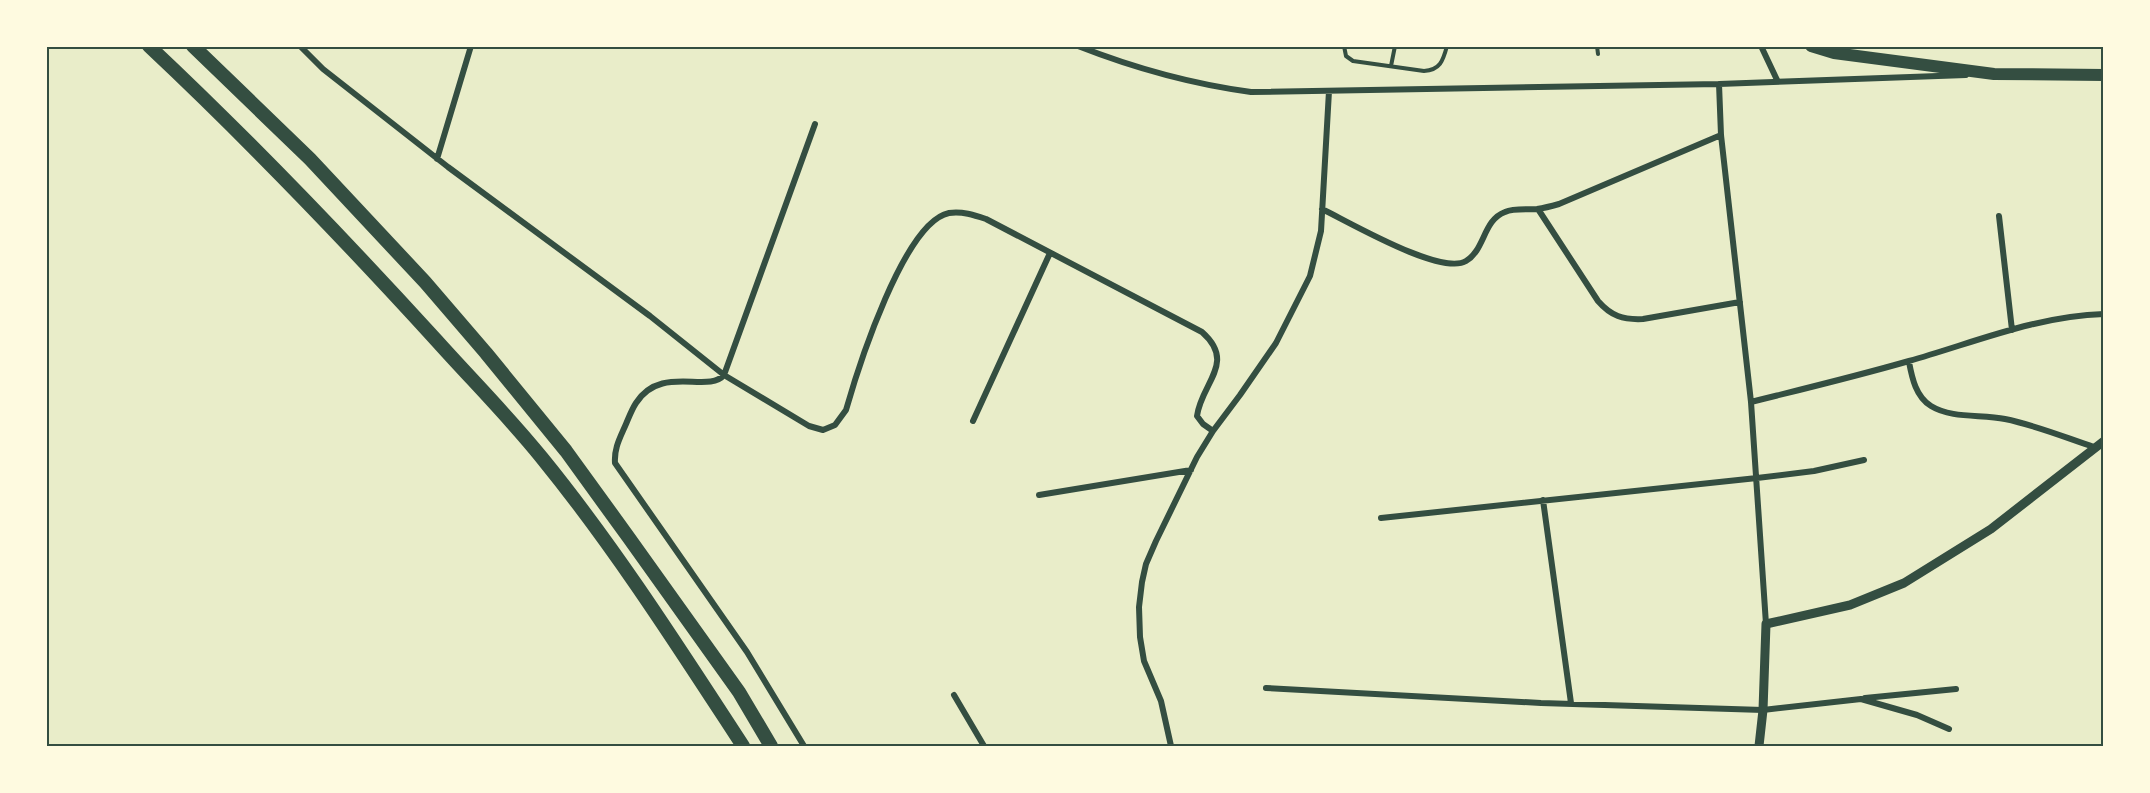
<svg xmlns="http://www.w3.org/2000/svg" width="2150" height="793" font-family="Montserrat,sans-serif">
  <rect width="100%" height="100%" fill="#e9edc9"/>
  <g fill="none" stroke-linecap="round" stroke-linejoin="round">
    <path stroke="#344e41" stroke-width="4" d="M 1344,46 L 1346,56 L 1353,61 L 1424,71 C 1440,70 1443,61 1447,46
      M 1597,46 L 1598,54
      M 1391,66 L 1395,46"/>
    <path stroke="#344e41" stroke-width="6" d="M 300,46 L 323,69 L 448,167 L 650,316 L 724,375 L 809,426 L 823,430 L 835,425 L 846,410 C 858,368 904,222 949,213 C 962,211 974,215 986,219 L 1202,332 C 1237,363 1201,383 1197,416 L 1203,424 L 1213,431
      M 1078,46 C 1134,68 1192,84 1251,92 L 1719,84 L 1966,75
      M 1761,46 L 1778,82
      M 1719,84 L 1721,135 L 1751,402 L 1766,624
      M 437,159 L 471,46
      M 1322,209 C 1349,222 1441,276 1466,261 C 1485,250 1483,220 1505,212 C 1514,208 1527,210 1537,209 C 1544,208 1552,206 1559,204 L 1721,135
      M 1538,209 L 1598,301 C 1611,316 1623,320 1643,319 L 1740,302
      M 1999,216 L 2012,330
      M 1909,362 C 1912,378 1916,397 1931,406 C 1952,419 1982,414 2005,419 C 2035,425 2064,437 2094,447
      M 1751,402 C 1803,389 1857,376 1909,361 C 1973,343 2036,316 2104,314
      M 973,421 L 1050,253
      M 1039,495 L 1191,470
      M 1543,500 L 1571,703
      M 1381,518 L 1757,478 L 1814,471 L 1864,460
      M 1266,688 L 1541,703 L 1763,710 L 1861,699 L 1917,715 L 1949,729
      M 954,695 L 984,746
      M 1865,698 L 1956,689
      M 804,746 L 747,652 L 615,463 C 614,448 620,438 626,424 C 629,417 632,409 636,403 C 661,364 708,394 724,375 L 815,124
      M 1171,746 L 1161,701 L 1144,661 L 1140,637 L 1139,607 L 1142,582 L 1146,564 L 1156,541 L 1197,457 L 1213,431 L 1240,395 L 1276,343 L 1310,276 L 1321,231 L 1329,91"/>
    <path stroke="#344e41" stroke-width="9" d="M 1759,746 L 1763,710 L 1766,624 L 1850,605 L 1904,583 L 1991,529 L 2104,441"/>
    <path stroke="#344e41" stroke-width="12" d="M 1811,46 L 1834,53 L 1994,74 L 2104,75"/>
    <path stroke="#344e41" stroke-width="14" d="M 149,46 C 249,140 344,239 437,341 C 472,380 509,417 542,458 C 616,549 679,648 743,746
      M 193,46 L 310,159 L 425,282 L 486,353 L 566,451 L 629,538 L 739,692 L 771,746"/>
  </g>
  <rect width="2150" height="793" fill="none" stroke="#fefae0" stroke-width="96"/>
  <rect x="48" y="48" width="2054" height="697" fill="none" stroke="#344e41" stroke-width="2"/>
</svg>
